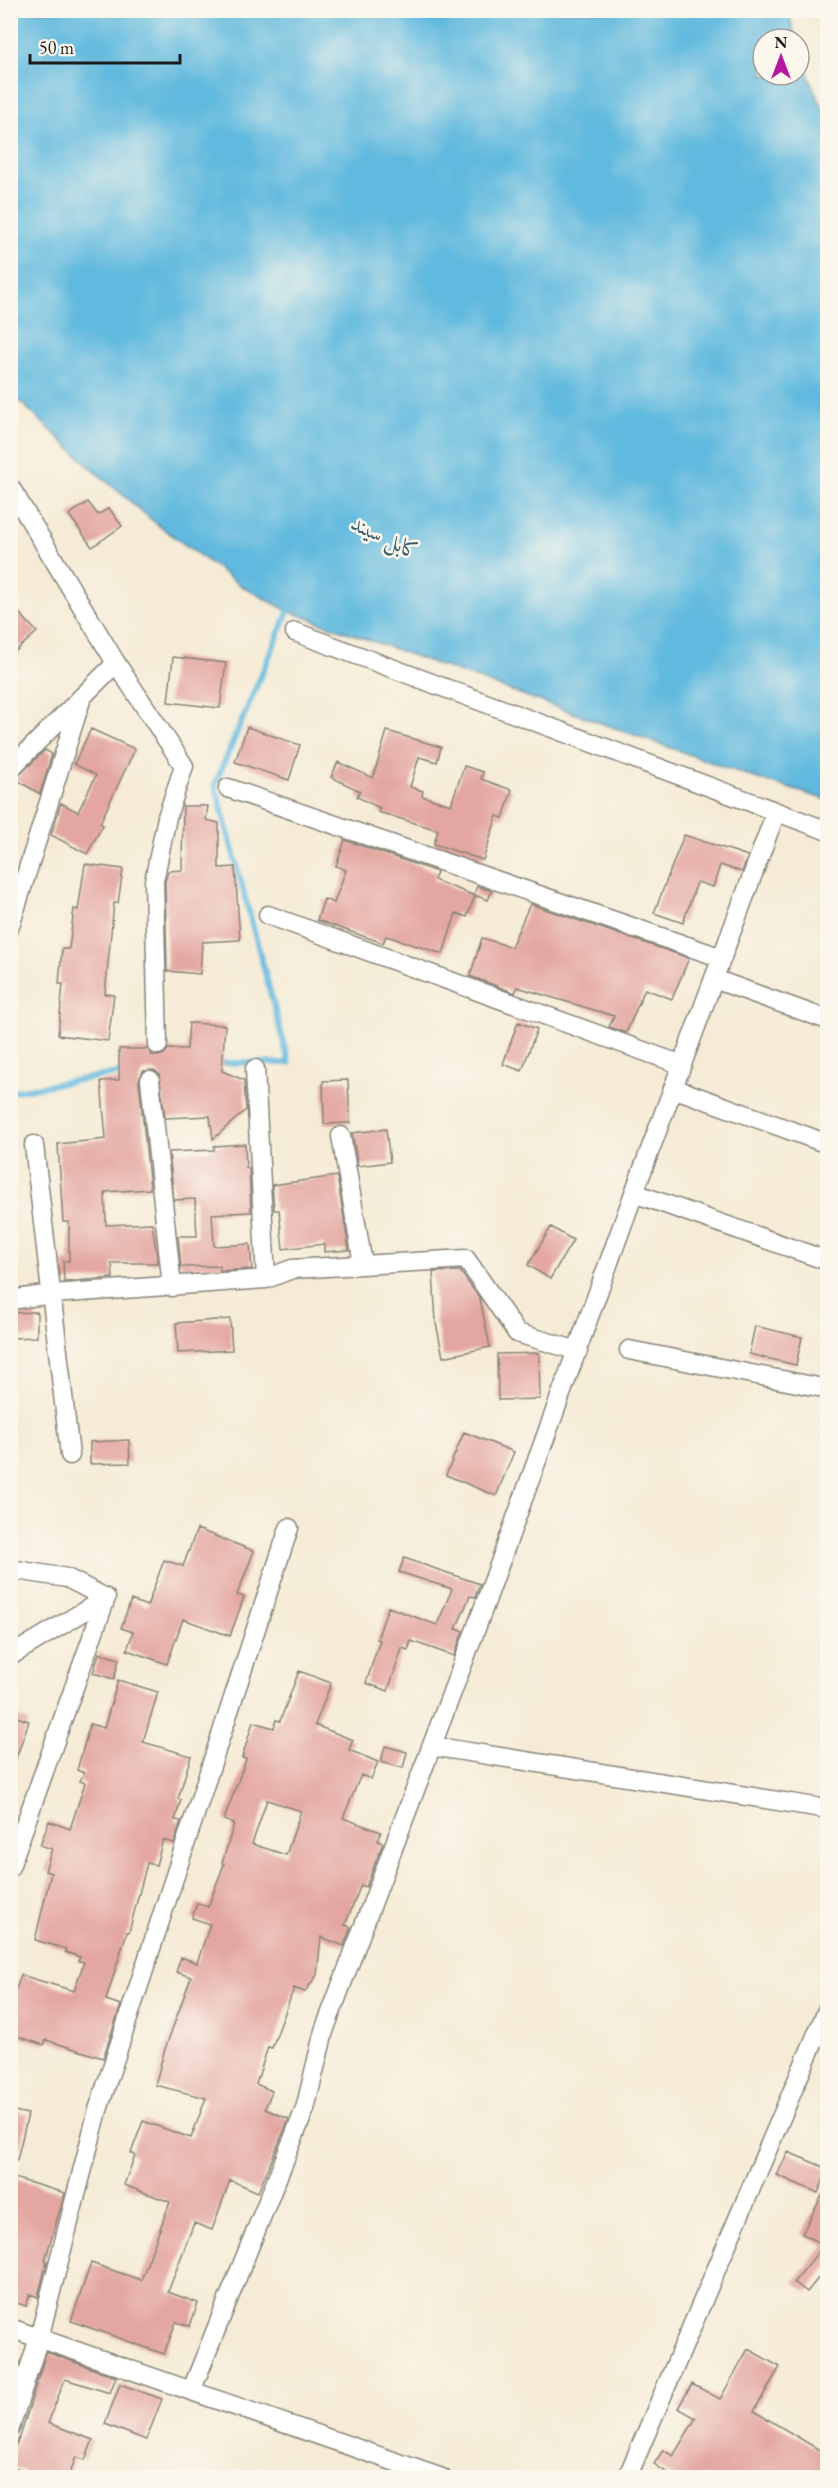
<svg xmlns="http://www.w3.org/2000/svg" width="838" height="2488" font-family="'EB Garamond',Amiri,serif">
  <rect width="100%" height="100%" fill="#fbf7ec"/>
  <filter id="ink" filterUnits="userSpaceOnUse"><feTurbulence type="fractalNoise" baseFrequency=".0167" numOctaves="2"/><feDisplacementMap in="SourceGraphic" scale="12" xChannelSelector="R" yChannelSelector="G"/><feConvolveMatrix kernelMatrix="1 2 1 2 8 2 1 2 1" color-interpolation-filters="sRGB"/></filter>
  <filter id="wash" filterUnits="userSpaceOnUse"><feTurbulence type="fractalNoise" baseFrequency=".008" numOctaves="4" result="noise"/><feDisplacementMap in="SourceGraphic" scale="24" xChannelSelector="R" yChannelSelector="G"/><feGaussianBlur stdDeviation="1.35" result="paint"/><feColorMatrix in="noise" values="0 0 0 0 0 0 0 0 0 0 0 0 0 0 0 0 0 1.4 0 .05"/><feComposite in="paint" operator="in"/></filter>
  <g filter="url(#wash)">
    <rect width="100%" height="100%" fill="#f5ebd6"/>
    <path fill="#60b9de" stroke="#3e6a7d" stroke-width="1.5" d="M 10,11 L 788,11 L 796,39 L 763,39 L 763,75 L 799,75 L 799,48 L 812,85 L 827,117 L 827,800 L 752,777 L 288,611 L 243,587 L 158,525 L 92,469 L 11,393 Z"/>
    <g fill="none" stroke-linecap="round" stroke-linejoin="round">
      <path stroke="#60b9de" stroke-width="6" d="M 216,1063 L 289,1063 L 215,784 L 291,605
        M 10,1092 L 125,1072"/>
    </g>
    <g id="blocks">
      <path fill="#e3a6a0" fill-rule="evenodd" d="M 88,502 L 98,515 L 109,508 L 122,526 L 92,547 L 69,515 Z
        M 10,603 L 37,632 L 10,656 Z
        M 173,657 L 226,663 L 220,708 L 168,702 Z
        M 247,727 L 300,745 L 289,780 L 235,762 Z
        M 91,729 L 135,749 L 100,823 L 103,825 L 87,854 L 51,835 L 61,803 L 78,812 L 96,775 L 74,764 Z
        M 387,731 L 441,747 L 437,762 L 419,757 L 410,787 L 423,791 L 422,796 L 451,805 L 464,766 L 483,772 L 481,779 L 512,790 L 503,818 L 497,816 L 483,860 L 434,844 L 438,830 L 378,812 L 380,808 L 357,797 L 360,791 L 331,777 L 338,762 L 373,778 Z
        M 45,750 L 52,754 L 40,794 L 15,779 Z
        M 183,806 L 208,806 L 206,820 L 219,823 L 219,868 L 235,867 L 240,940 L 202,942 L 200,974 L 167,971 L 165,882 L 168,871 L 182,870 Z
        M 684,835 L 748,856 L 742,872 L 720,865 L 713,887 L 697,882 L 683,923 L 654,913 Z
        M 345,840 L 437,872 L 434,880 L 475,896 L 467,917 L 456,913 L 443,954 L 386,936 L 383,943 L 317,920 L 324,899 L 334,903 L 346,870 L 336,866 Z
        M 85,864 L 123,869 L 118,903 L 114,903 L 109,953 L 105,994 L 114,995 L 108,1041 L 58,1035 L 63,984 L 59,984 L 62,949 L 69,949 L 74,909 L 78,910 Z
        M 477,886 L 492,891 L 488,900 L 474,895 Z
        M 530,904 L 689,958 L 672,999 L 645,989 L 626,1033 L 609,1027 L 614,1016 L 517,987 L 515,993 L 470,976 L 482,938 L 511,947 Z
        M 518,1022 L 537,1029 L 522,1071 L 503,1064 Z
        M 189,1023 L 225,1025 L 222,1071 L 244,1080 L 246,1110 L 213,1139 L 210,1116 L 165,1118 L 159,1074 L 154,1070 L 143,1071 L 139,1081 L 150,1189 L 105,1192 L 106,1225 L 152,1223 L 158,1263 L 112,1263 L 113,1278 L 64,1282 L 63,1261 L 69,1261 L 69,1222 L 63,1222 L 58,1144 L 106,1139 L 101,1081 L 119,1080 L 119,1049 L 148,1049 L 152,1055 L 158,1056 L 164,1054 L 168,1049 L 187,1049 Z
        M 348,1080 L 350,1123 L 324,1124 L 323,1081 Z
        M 386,1129 L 390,1162 L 358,1166 L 352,1133 Z
        M 245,1144 L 246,1168 L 249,1168 L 251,1212 L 212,1214 L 214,1246 L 250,1244 L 252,1269 L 220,1271 L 220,1266 L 181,1267 L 178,1236 L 197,1236 L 195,1199 L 174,1200 L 169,1152 L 214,1150 L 214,1146 Z
        M 337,1176 L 349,1250 L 324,1252 L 324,1244 L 283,1249 L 279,1210 L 274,1210 L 272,1185 Z
        M 551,1227 L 573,1240 L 550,1279 L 528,1265 Z
        M 460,1271 L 480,1299 L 490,1347 L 443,1357 L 436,1323 L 433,1272 Z
        M 37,1312 L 37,1337 L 10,1338 L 10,1313 Z
        M 230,1319 L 232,1350 L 178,1353 L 176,1323 Z
        M 755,1326 L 802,1337 L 796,1365 L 749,1354 Z
        M 539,1353 L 540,1399 L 498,1400 L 497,1354 Z
        M 464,1432 L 514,1452 L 496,1496 L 446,1475 Z
        M 129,1440 L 130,1463 L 90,1464 L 90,1442 Z
        M 197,1529 L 254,1551 L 237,1595 L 244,1597 L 230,1636 L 183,1619 L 167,1664 L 127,1650 L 133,1632 L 121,1628 L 131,1600 L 147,1606 L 164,1560 L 183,1566 Z
        M 404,1558 L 480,1584 L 475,1597 L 470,1596 L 456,1629 L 463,1631 L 454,1656 L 411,1641 L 408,1650 L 402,1648 L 388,1691 L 366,1683 L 380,1640 L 377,1639 L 388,1607 L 437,1625 L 452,1589 L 399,1572 Z
        M 99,1653 L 119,1659 L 114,1679 L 93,1673 Z
        M 299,1671 L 331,1683 L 315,1725 L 353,1740 L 349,1750 L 378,1762 L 371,1779 L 361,1775 L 343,1818 L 381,1832 L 378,1841 L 383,1843 L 366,1887 L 361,1885 L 345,1925 L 351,1927 L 344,1946 L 321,1937 L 317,1975 L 305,1992 L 294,1988 L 272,2048 L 268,2047 L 256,2084 L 272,2091 L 265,2109 L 289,2119 L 258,2192 L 230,2180 L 212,2230 L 194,2223 L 168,2292 L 198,2303 L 190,2326 L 176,2322 L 164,2354 L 71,2321 L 91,2263 L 141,2280 L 170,2202 L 124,2185 L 135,2155 L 131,2153 L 143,2121 L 191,2138 L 206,2098 L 155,2085 L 164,2052 L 191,1977 L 176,1972 L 181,1957 L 197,1963 L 210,1924 L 192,1918 L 197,1903 L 208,1907 L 224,1864 L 222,1863 L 234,1824 L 224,1820 L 246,1759 L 242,1758 L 253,1722 L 274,1728 L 276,1720 L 280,1721 ZM 267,1800 L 301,1811 L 286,1855 L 252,1844 Z
        M 118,1680 L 158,1692 L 143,1742 L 191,1756 L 178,1799 L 181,1800 L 175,1820 L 181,1821 L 174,1843 L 163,1840 L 156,1865 L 147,1863 L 129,1932 L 127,1932 L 106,2000 L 121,2005 L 103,2058 L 46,2040 L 44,2045 L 10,2034 L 10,1988 L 16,1989 L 21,1975 L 74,1991 L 84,1962 L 78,1961 L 80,1957 L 65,1952 L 66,1949 L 35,1940 L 51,1873 L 45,1871 L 52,1849 L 40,1845 L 49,1821 L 70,1829 L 85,1783 L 80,1781 L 84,1773 L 77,1770 L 90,1724 L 104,1728 Z
        M 10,1715 L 29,1721 L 13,1767 L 10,1766 Z
        M 385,1746 L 407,1752 L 403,1768 L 381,1762 Z
        M 10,2110 L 28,2114 L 17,2160 L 10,2160 Z
        M 788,2152 L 828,2169 L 818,2193 L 777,2175 Z
        M 14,2178 L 65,2193 L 45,2260 L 47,2261 L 38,2297 L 30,2294 L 26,2306 L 10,2301 L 10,2188 Z
        M 828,2184 L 828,2266 L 807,2292 L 794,2282 L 824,2245 L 802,2234 Z
        M 748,2349 L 780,2367 L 754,2411 L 828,2455 L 828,2466 L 821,2478 L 675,2478 L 654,2464 L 663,2450 L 673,2456 L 696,2418 L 678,2408 L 692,2384 L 720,2399 Z
        M 46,2352 L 116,2377 L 110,2393 L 65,2379 L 48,2423 L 93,2440 L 85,2460 L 76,2457 L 68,2478 L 39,2478 L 10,2465 L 10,2458 L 21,2434 Z
        M 120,2384 L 162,2399 L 146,2440 L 105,2424 Z"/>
    </g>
  </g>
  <g filter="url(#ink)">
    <use href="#blocks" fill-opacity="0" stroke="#888479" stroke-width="1.5"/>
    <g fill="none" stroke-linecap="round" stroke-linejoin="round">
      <defs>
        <path id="minor" d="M 10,487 L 116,663 L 184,766 L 167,817 L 154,881 L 158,1045
          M 295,632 L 828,831
          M 10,769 L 116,663
          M 228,788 L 722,958
          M 268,915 L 682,1065
          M 10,926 L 82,697
          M 714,979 L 828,1020
          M 255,1069 L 266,1279
          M 150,1080 L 172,1287
          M 673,1088 L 828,1144
          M 341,1136 L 363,1264
          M 34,1145 L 70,1455
          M 634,1193 L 828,1261
          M 10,1300 L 52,1294 L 266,1279 L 292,1269 L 466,1259 L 517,1333 L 578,1351
          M 629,1350 L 828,1389
          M 10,1569 L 67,1578 L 106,1598
          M 10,1656 L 106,1598
          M 431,1746 L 828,1809
          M 10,1867 L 106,1598
          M 10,2328 L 442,2478
          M 192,2389 L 305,2109 L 324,2031 L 474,1634 L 634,1193 L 776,812
          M 10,2428 L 39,2338 L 98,2110 L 289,1528
          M 627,2478 L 828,2008"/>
      </defs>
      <use href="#minor" stroke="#888479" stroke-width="21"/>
      <use href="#minor" stroke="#fff" stroke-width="18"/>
    </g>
  </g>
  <g text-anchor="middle" stroke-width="5" stroke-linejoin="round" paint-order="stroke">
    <g font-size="22" font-style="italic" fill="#375b6a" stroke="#fbf7ec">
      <text transform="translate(386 537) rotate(26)" y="8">کابل سيند</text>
    </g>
  </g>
  <rect width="838" height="2488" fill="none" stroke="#fbf7ec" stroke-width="36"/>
  <g transform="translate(781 57)"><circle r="28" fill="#fbf7ec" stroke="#a29f99" stroke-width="1.5"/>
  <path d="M0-4.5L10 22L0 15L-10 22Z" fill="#b5179e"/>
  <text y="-9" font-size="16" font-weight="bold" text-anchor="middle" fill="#1c1c1c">N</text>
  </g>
  <path d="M30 54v9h150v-9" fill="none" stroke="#1c1c1c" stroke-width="3"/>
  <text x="39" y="54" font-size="18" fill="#1c1c1c" stroke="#fbf7ec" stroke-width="4.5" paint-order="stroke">50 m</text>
</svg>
